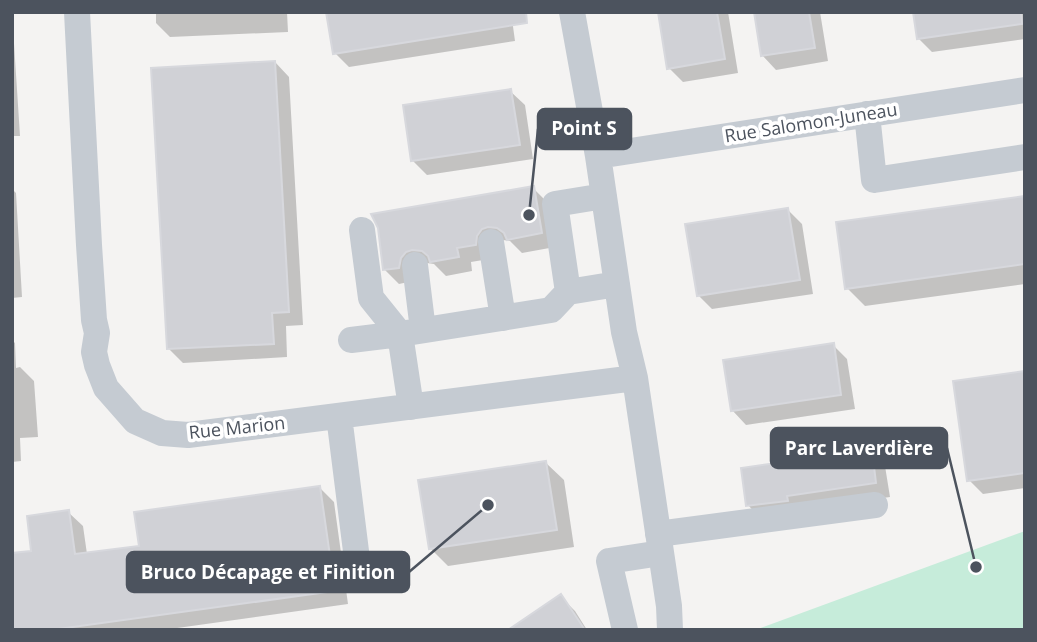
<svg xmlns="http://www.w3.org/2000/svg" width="1037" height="642" font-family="'Open Sans',sans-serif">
  <rect width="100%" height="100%" fill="#f4f3f2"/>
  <path fill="#c6ecda" d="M 1025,531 L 1025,630 L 755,630 Z"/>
  <path fill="#0003" d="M 12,12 L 20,136 L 12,136 Z
    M 156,12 L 287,12 L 288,32 L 170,37 L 156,23 Z
    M 511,12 L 515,41 L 349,67 L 335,53 Z
    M 659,12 L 728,12 L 738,73 L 683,82 L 669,68 Z
    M 756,12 L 820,12 L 828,61 L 776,70 L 762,55 Z
    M 915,12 L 1025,12 L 1025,39 L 932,52 L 918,38 Z
    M 275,62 L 289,77 L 303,325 L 286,326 L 287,357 L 183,363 L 169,349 Z
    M 510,91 L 525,105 L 533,159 L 427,175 L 413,161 Z
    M 533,188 L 547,202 L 555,247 L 522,253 L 510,241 L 503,240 L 489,259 L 471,262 L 472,271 L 446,276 L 434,264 L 427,263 L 413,281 L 399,284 L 385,270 L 379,227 Z
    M 12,189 L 16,193 L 22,297 L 12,298 Z
    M 1025,197 L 1025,284 L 865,306 L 847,288 Z
    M 788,210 L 802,224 L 813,294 L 712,309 L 698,295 Z
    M 12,340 L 15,343 L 16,368 L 20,367 L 34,381 L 38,437 L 20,438 L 21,461 L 12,462 Z
    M 833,345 L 847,359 L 855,409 L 746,425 L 732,410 Z
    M 1025,372 L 1025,488 L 983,494 L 969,480 Z
    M 871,451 L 885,466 L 890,497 L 800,510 L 762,520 L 748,505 Z
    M 546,463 L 564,480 L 574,547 L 448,566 L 430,548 Z
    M 320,488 L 334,502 L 348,604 L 163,630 L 12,630 L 33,552 L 68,512 L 83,526 L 87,554 L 141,547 Z
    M 561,597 L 575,611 L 587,630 L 512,630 Z"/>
  <path fill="#d0d1d6" stroke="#d7d8dd" stroke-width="2" d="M 326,12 L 526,12 L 527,23 L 333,54 Z
    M 658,12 L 717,12 L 725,59 L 667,69 Z
    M 754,12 L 809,12 L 815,48 L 761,56 Z
    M 913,12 L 1021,12 L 1022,24 L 917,39 Z
    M 275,61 L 289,312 L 272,313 L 274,344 L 167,349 L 151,68 Z
    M 511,89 L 520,145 L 411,161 L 403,105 Z
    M 534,186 L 542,233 L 507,240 L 504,233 L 497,228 L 488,227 L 482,229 L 477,236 L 476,245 L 457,248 L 459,257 L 430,262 L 428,256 L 422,251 L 412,250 L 406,252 L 401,258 L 399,268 L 383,270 L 378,228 L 371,214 Z
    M 1025,196 L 1025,264 L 845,289 L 836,222 Z
    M 788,208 L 800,280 L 697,296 L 685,224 Z
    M 834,343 L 841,395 L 731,411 L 723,360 Z
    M 1025,371 L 1025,473 L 967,481 L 953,381 Z
    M 872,450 L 876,483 L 787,496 L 788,501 L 746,506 L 741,468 Z
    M 546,461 L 557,530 L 429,549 L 418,480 Z
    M 320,486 L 335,591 L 51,630 L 12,630 L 12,553 L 31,551 L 27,516 L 69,510 L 75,554 L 139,546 L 134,512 Z
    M 561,594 L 585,630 L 508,630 Z"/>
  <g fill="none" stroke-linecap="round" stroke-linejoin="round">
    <path stroke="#c5cbd2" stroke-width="26" d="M 77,12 L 89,245 L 94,320 L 97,333 L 94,352 L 97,365 L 106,388 L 135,421 L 162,433 L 188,435 L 635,378
      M 572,12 L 598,156 L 624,332 L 635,378 L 669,606 L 670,630
      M 867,114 L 874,180 L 1025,157
      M 598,156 L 1025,90
      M 362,230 L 371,298 L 400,334
      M 491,242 L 503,318
      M 415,265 L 423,330
      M 568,292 L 617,284
      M 351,340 L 400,334
      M 411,407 L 400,334 L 551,310 L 568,292 L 555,204 L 604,196
      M 339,416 L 359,575
      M 658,534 L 875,505
      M 625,630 L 609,561 L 661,553"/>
  </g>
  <g text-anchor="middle" stroke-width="7" stroke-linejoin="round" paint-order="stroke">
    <g font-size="18" fill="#4c535e" stroke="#fff">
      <text transform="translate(811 123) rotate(-9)" y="6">Rue Salomon-Juneau</text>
      <text transform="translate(237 428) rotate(-6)" y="6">Rue Marion</text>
    </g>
  </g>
  <path fill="none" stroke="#4c535e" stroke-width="2.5" d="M529 215L538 129M976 567L947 448M488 505L409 572"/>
  <g fill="#4c535e" stroke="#fff" stroke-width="2.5">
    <circle cx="529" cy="215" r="7"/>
    <circle cx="976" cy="567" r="7"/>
    <circle cx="488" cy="505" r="7"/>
  </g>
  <g fill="#4c535e" stroke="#4c535e" stroke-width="2.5">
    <rect x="538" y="109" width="93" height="40" rx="7"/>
    <rect x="771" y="428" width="176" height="40" rx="7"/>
    <rect x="127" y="552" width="282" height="40" rx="7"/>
  </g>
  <g font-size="19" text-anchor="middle" font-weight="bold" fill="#fff">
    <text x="584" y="135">Point S</text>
    <text x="859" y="455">Parc Laverdière</text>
    <text x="268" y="579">Bruco Décapage et Finition</text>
  </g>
  <rect width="1037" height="642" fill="none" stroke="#4c535e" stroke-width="28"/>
</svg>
